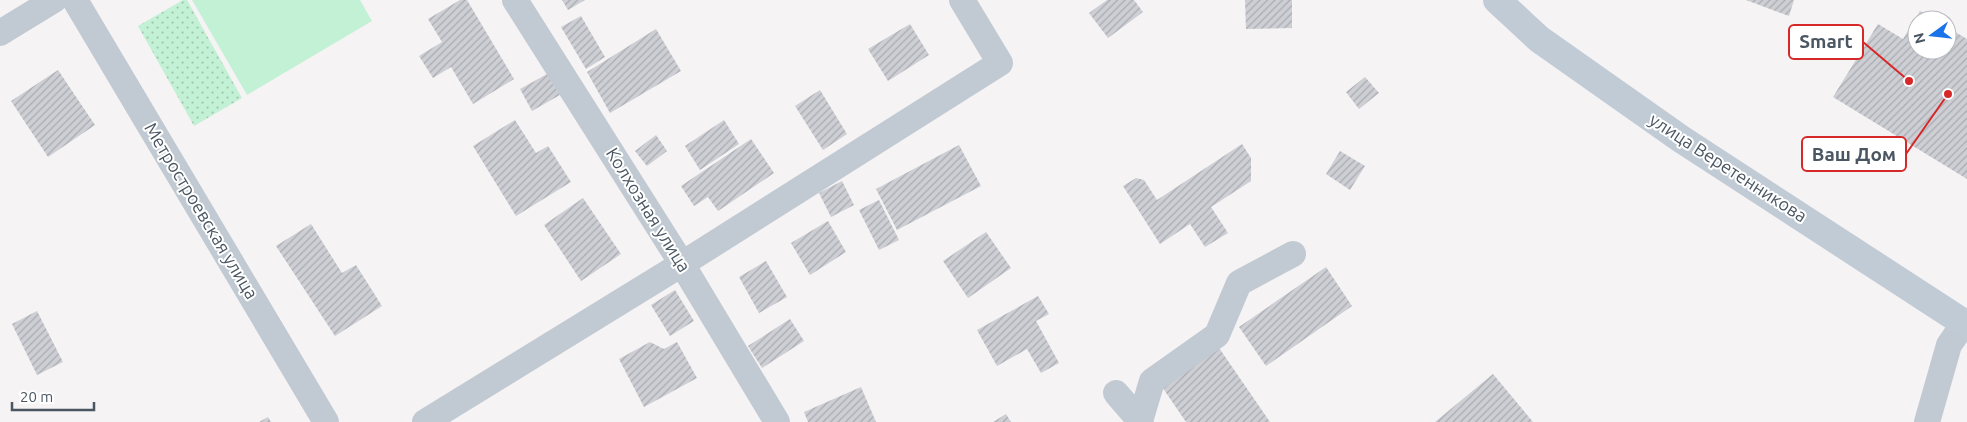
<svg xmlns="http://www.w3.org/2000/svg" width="1967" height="422" font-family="Ubuntu,sans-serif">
  <defs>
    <pattern id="green-dots" width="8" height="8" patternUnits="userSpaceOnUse" patternTransform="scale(1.25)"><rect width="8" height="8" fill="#c3f1d5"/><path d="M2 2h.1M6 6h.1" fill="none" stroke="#a0c6b0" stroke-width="1.8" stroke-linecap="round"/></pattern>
    <pattern id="building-hatch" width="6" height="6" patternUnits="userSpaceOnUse" patternTransform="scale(1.25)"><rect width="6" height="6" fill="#cdcfd5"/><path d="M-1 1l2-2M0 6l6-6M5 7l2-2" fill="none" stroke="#a8abb0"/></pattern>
  </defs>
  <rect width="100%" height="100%" fill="#f5f3f3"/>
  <path fill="url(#green-dots)" d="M 183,0 L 187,0 L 242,98 L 194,126 L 138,26 Z"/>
  <path fill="#c3f1d5" d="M 192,0 L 360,0 L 372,21 L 247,95 Z"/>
  <path fill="url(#building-hatch)" d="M 460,0 L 467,0 L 514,79 L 473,104 L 451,67 L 433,78 L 419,56 L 442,42 L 428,19 Z
    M 562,0 L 585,0 L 568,10 Z
    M 1107,0 L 1134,0 L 1143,12 L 1108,38 L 1089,13 Z
    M 1245,0 L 1292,0 L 1292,28 L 1246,29 Z
    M 1746,0 L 1794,0 L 1789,16 Z
    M 1920,11 L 1935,20 L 1917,20 L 1917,50 L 1947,50 L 1947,27 L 1967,39 L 1967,179 L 1833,97 L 1878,24 L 1903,39 Z
    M 581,16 L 605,57 L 586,69 L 561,27 Z
    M 910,24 L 929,55 L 888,81 L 868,49 Z
    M 656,29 L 681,71 L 610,113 L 587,72 Z
    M 58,70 L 95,125 L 48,157 L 11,101 Z
    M 547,74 L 560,95 L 532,111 L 520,89 Z
    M 1365,77 L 1379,93 L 1359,109 L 1346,92 Z
    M 820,90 L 847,134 L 823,150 L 795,106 Z
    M 515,120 L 536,153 L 548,146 L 571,182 L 516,216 L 473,146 Z
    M 724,120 L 739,144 L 700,170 L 685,146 Z
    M 656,135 L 667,151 L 647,166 L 635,151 Z
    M 751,139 L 774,173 L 718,211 L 708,197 L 694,206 L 681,186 Z
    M 1242,144 L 1251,158 L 1251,181 L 1211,207 L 1228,233 L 1205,247 L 1190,224 L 1160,244 L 1123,186 L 1136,178 L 1144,180 L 1157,200 Z
    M 959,145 L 981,186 L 897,230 L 876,189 Z
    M 1340,151 L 1365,166 L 1350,190 L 1326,174 Z
    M 842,181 L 854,205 L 831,217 L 819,193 Z
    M 583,198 L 621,254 L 581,281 L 544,225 Z
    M 879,200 L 899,240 L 879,250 L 859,210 Z
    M 828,221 L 846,252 L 810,275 L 791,243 Z
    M 311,224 L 342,273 L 356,265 L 382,306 L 335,336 L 276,246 Z
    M 986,232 L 1011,268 L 968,298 L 943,261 Z
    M 766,261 L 787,297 L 759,313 L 739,277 Z
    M 1326,267 L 1352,306 L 1266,366 L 1239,327 Z
    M 675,290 L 694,321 L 670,336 L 651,305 Z
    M 1038,296 L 1049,314 L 1036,321 L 1059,363 L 1041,373 L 1027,349 L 997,366 L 977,330 Z
    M 37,311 L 63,362 L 37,375 L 12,324 Z
    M 790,319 L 804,341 L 762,368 L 748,346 Z
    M 650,342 L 664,349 L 677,342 L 697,378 L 644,407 L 619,359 Z
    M 1217,345 L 1270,422 L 1186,422 L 1160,384 Z
    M 1493,374 L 1533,422 L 1435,422 Z
    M 861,387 L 876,422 L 808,422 L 804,412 Z
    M 1006,414 L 1011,422 L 993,422 Z
    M 268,417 L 271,422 L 259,422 Z"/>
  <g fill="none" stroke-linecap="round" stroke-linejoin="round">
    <path stroke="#c1cad2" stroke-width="26" d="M 75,0 L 326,422
      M 515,0 L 682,264 L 777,422
      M 0,33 L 54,0
      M 1116,393 L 1141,422
      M 1140,421 L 1152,381 L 1217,335 L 1239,283 L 1293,254
      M 425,422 L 682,264 L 1000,63 L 962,0
      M 1927,422 L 1949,345 L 1964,323"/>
    <path stroke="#c1cbd6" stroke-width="28" d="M 1497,0 L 1539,39 L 1681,139 L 1967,325"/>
  </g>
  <g text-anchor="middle" stroke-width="4" stroke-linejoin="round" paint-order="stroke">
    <g font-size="18" fill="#4a5661" stroke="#fff">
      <text transform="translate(1728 168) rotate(33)" y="6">улица Веретенникова</text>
      <text transform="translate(648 210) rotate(58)" y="6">Колхозная улица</text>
      <text transform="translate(201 211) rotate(59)" y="6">Метростроевская улица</text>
    </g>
  </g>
  <path fill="none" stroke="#d62828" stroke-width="2" d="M1909 81L1863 42M1948 94L1906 154"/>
  <g fill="#d62828" stroke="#fff" stroke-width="2">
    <circle cx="1909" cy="81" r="5"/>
    <circle cx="1948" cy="94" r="5"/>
  </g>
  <g fill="#fff" stroke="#d62828" stroke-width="2">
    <rect x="1789" y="25" width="74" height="34" rx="5"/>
    <rect x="1802" y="137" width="104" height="34" rx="5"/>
  </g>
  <g font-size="19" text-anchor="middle" font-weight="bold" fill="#4a5661">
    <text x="1826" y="48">Smart</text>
    <text x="1854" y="161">Ваш Дом</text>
  </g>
  <g transform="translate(1932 35) rotate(255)"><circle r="24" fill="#ffffff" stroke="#b7bbc0"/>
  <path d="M0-4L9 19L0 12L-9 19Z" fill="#1a73e8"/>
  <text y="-8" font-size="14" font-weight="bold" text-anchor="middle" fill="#4a5661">N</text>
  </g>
  <path d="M12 402v8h82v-8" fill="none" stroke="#4a5661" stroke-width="2.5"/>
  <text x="20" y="402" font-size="15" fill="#4a5661" stroke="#ffffff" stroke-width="4" paint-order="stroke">20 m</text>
</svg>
